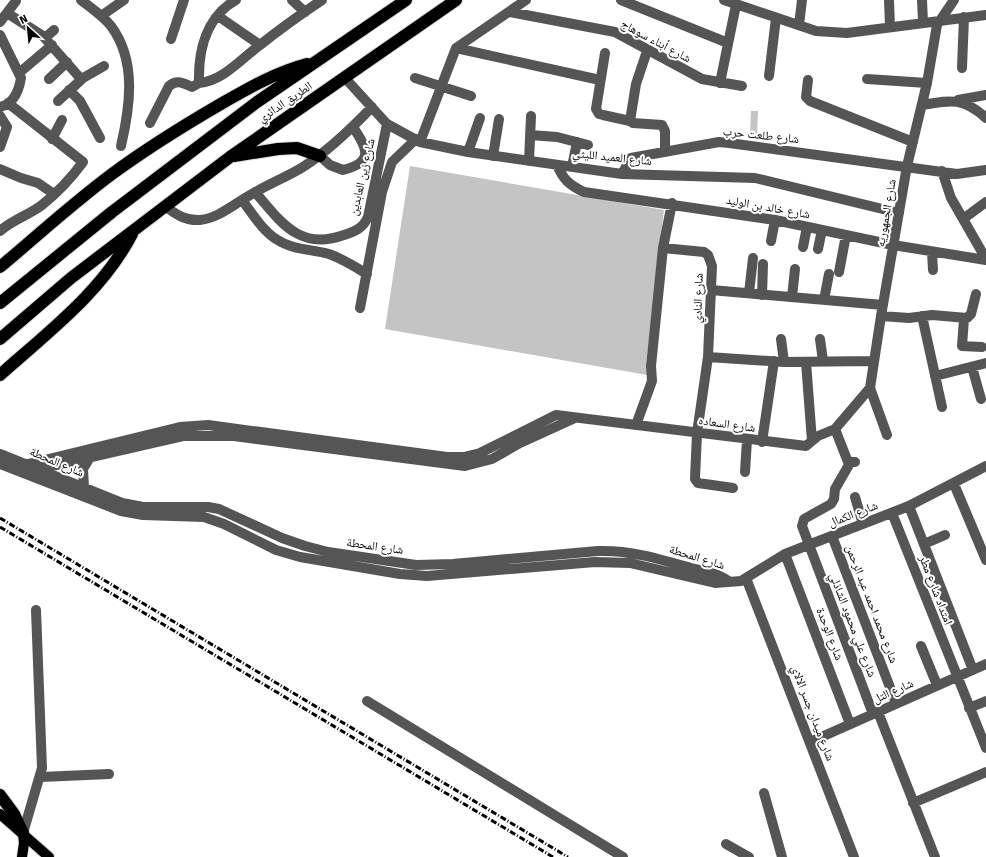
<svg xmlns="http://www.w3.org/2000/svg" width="986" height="857" font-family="'Fira Sans','Noto Naskh Arabic',sans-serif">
  <rect width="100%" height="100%" fill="#fff"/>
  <path fill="#c4c4c4" d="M 751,111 L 758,111 L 757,136 L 750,136 Z
    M 410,166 L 664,210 L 646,363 L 647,375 L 385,329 Z"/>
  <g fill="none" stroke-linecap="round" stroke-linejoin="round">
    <defs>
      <path id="major" d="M 0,814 L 49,857
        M 22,857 L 24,843 L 23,833"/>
      <path id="highway" d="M 234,156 L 278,149 L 297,148 L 320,156
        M 0,267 C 37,236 73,203 112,174 C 146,149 183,126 219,105 C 247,89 276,72 307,64
        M 0,303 L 112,212 L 257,102 L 406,0
        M 0,339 L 71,278 L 230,157 L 456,0
        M 0,375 C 48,332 102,292 132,234
        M 0,795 L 14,814 L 23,833"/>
    </defs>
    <use href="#major" stroke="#dbdbdb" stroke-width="12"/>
    <use href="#highway" stroke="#dbdbdb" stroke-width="14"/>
    <path stroke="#555" stroke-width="10" d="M 81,0 C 91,8 103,16 111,26 C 137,61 130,107 121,146
      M 292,0 L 305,12
      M 621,0 L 728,43
      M 724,0 L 816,31 L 847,33 L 986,15
      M 889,0 L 890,27
      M 922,0 L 923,22
      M 510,12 L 615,32 L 702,79 L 742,86
      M 7,13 L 43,36 L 81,79
      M 101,16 L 124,0
      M 218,16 L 260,45
      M 0,22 L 16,1
      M 799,25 L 802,0
      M 0,35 L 21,78 C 19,90 14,104 0,107
      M 45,38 L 54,30
      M 171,39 L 184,0
      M 456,48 L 600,80
      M 456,48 L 526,0
      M 647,51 L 636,84 L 630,121 L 633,123 L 662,125 L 665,131 L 665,152
      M 605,53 L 596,109 L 599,114 L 603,115 L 630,121
      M 962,68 L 964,17
      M 19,73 L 52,45
      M 769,76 L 776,18
      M 345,78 L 387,124 L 420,142 L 468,152 L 622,174 L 755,178 L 899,213
      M 415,78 L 471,96
      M 49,79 L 67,62
      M 867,79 L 927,83
      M 808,80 L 806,97 L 810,101 L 913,142
      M 199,83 C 223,81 241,59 260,45 C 280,29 301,14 322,0
      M 720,83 L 736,5
      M 69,90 L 80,101 L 100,138
      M 958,100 L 986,95
      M 58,101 L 83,78 L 104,66
      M 922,105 C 951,100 963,97 986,118
      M 0,116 L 7,127 L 0,147
      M 150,123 L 169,86 C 177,79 183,83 192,87 L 199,83 C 198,51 206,17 236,0
      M 530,135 L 557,137 L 588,145
      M 52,139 L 62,120
      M 420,142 L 456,48
      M 468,152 L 480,118
      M 320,156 L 330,165 L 343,170 C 375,162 367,148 353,127
      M 493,156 L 499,119
      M 529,161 L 531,116
      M 557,165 C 563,179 569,185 584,192 L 775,220 L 893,245 L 986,260
      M 572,167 L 577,142
      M 0,169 L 21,178 L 38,183 L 54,194
      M 942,171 L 951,198 L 986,259
      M 622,174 L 631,158 L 719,142 L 729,143 L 957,174 L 986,170
      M 255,192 C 281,222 299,251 344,235 C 356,231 363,228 368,217 L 387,124
      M 242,200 C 252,213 262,230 276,239 C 292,250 311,249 329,254 C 343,259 354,266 367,274
      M 672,203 L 663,248 L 704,252 L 708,255 L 712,266 L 708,357 L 697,433 L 695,479 L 698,483 L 733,488
      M 166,207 C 177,215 186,221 200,220 C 220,218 236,202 254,193 C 270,183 287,177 303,167 C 328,151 351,129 372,107
      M 963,219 L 986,202
      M 0,231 C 12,220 29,215 42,205 C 57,193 72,177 83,162 L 8,103
      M 771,241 L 775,220
      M 803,247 L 807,227
      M 818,249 L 822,230
      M 932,252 L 933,270
      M 839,272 L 846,235
      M 711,290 L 883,305
      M 749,293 L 753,258
      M 762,295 L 763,264
      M 792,297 L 795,269
      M 824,300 L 829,274
      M 360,308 L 382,192 L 392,162 L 416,139
      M 881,316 L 909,318 L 932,315 L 967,318 L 971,314 L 976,294
      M 922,316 L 942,407
      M 964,319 L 962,346 L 982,347
      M 781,339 L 784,362
      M 820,339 L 823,361
      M 708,357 L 784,362 L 874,361
      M 806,362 L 812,441
      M 972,367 L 981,399
      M 935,376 L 986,363
      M 636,425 L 652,381 L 651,366 L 663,248
      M 835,429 L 848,462 L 855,462
      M 887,435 L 870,388 L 881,316 L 907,166 L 927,83 L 937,25 L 954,0
      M 762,442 L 774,361
      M 0,454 L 122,503 L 143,507 L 208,507 L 219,509 L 282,538 L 305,546 L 328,552 L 416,565 L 453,564 L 598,551 C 631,550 660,559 691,568 C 704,571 718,573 728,581
      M 850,463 L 835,489 L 834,499 L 831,504 L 804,519 L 802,526 L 873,714
      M 0,464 L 121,511 L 143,515 L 204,517 L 224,524 L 276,550 L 300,557 L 400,574 L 427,576 L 595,562 L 630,563 L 715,583 L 741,581 L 785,554 L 909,506 L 986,466
      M 28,464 L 180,427 L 208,425 L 447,457 L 464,457 L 480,453 L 556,415 L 806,446 L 818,436 L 835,429 L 870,388
      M 40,469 L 184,436 L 234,436 L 465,466 L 492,459 L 520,443 L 575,418
      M 745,472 L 747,440
      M 954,484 L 986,560
      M 84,488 L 83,469 L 89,459
      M 855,497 L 863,524
      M 909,506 L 973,670
      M 892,513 L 986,748
      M 832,536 L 896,703
      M 924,544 L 945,535
      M 785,554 L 850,724
      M 746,578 L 854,857
      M 921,646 L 937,685
      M 367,701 L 623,857
      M 969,708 L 986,701
      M 878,712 L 935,857
      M 810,742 L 986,664
      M 41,777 L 109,774
      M 764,793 L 782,857
      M 913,803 L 986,772
      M 23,833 L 42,768 L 36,610
      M 726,844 L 749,857"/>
    <use href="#major" stroke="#000" stroke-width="10"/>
    <use href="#highway" stroke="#000" stroke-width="12"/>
    <path stroke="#000" stroke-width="3" stroke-dasharray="6 2 1 2" stroke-linecap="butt" d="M 0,518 L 568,857
      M 0,527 L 553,857"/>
  </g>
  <g text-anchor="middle" stroke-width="4" stroke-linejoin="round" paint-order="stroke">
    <g font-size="12" fill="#000" stroke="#fff">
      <text transform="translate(656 41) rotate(28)" y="4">شارع أبناء سوهاج</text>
      <text transform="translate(285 102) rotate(-34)" y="4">الطريق الدائري</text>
      <text transform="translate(761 135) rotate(6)" y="4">شارع طلعت حرب</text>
      <text transform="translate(612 157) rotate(6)" y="4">شارع العميد الليثي</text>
      <text transform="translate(362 177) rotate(-77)" y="4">شارع زين العابدين</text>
      <text transform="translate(768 207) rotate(10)" y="4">شارع خالد بن الوليد</text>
      <text transform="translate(886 213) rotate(-80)" y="4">شارع الجمهوريه</text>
      <text transform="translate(698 298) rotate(-88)" y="4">شارع النادي</text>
      <text transform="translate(727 424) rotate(8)" y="4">شارع السعاده</text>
      <text transform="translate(57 462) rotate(23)" y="4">شارع المحطة</text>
      <text transform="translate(853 514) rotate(-21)" y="4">شارع الكمال</text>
      <text transform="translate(375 546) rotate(8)" y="4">شارع المحطة</text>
      <text transform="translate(697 557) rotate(17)" y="4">شارع المحطة</text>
      <text transform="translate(936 590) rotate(69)" y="4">امتداد شارع مطر</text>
      <text transform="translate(872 604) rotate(69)" y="4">شارع محمد احمد عبد الرحمن</text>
      <text transform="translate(853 625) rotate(69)" y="4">شارع علي محمود الشاذلي</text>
      <text transform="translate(830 634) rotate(69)" y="4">شارع الوحدة</text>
      <text transform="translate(893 691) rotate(-24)" y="4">شارع التل</text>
      <text transform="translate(813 713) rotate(69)" y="4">شارع ميدان جسر الالاي</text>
    </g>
  </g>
  <g transform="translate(28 28) rotate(333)" stroke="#ffffff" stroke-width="3" paint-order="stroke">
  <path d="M0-3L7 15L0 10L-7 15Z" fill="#000000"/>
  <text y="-6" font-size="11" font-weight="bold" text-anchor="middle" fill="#000000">N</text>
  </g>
</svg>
